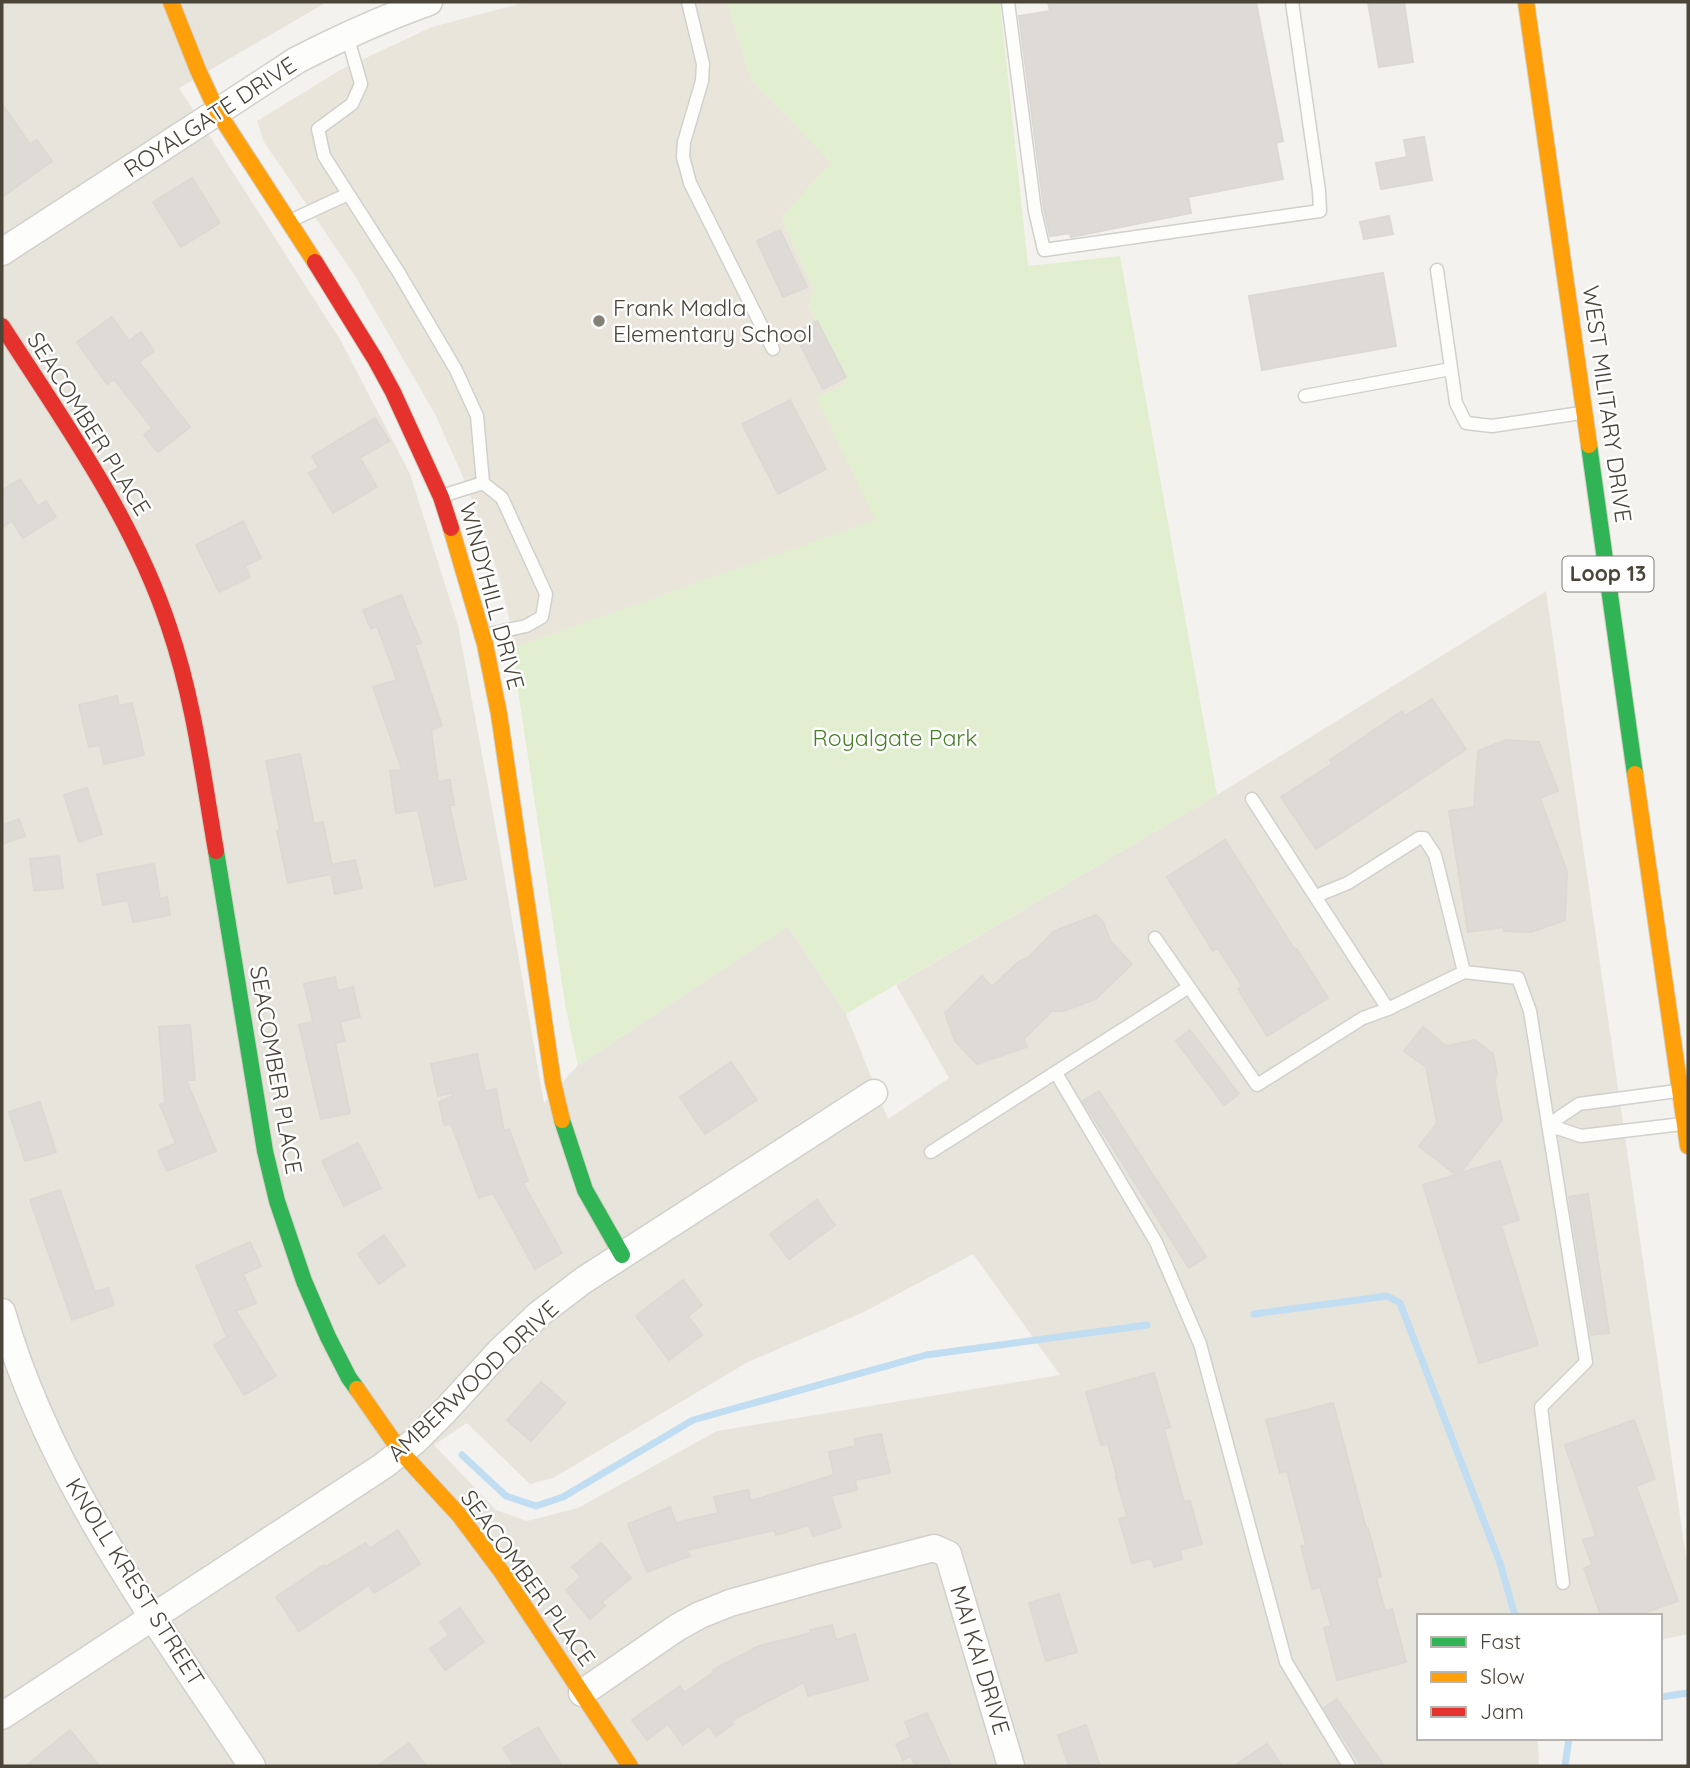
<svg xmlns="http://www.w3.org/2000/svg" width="1690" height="1768" font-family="Quicksand,sans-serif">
  <rect width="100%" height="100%" fill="#f4f2ee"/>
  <path fill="#e7e4dc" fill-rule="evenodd" d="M 2,2 L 327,2 L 179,88 L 341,341 L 410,474 L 458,625 L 500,851 L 544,1103 L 578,1065 L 788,926 L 846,1014 L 888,1119 L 949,1078 L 896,985 L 1217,795 L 1546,591 L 1688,1571 L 1688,1634 L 1660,1640 L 1660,1616 L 1419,1616 L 1419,1738 L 1538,1738 L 1539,1766 L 2,1766 ZM 973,1254 L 1060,1375 L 717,1431 L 578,1508 L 527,1521 L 496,1510 L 434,1445 L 467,1423 L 530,1484 L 553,1478 L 748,1362 L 864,1312 Z"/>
  <path fill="#eae5da" d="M 526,2 L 727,2 L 751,80 L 832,163 L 781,218 L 814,290 L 808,305 L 845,384 L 817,397 L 876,520 L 516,647 L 498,573 L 466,484 L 436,416 L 355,276 L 264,142 L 257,121 L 342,69 L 432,27 Z"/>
  <path fill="#e1eecf" d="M 727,2 L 1000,2 L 1028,266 L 1120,256 L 1217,795 L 846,1014 L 788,926 L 578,1065 L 566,1010 L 513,657 L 516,647 L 875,520 L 816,397 L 845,384 L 808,305 L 814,290 L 781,218 L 831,162 L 751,80 Z"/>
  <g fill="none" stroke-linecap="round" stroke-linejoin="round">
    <path stroke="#c0ddf1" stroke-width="7" d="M 1254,1314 L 1387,1296 L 1400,1303 L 1500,1563 L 1515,1616
      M 462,1455 L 506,1496 L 536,1506 L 563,1497 L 693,1420 L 926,1355 L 1147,1325
      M 1660,1697 L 1688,1693
      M 1565,1766 L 1569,1738"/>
  </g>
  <path fill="#dedbd6" stroke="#dcd9d4" stroke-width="2" d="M 1048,2 L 1256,2 L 1283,141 L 1276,143 L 1283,179 L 1188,197 L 1191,213 L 1071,237 L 1070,233 L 1050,236 L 1044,209 L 1019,16 L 1050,11 Z
    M 1368,2 L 1404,2 L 1413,62 L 1379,67 Z
    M 2,104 L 30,144 L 37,140 L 52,161 L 2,197 Z
    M 1424,137 L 1432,180 L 1381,189 L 1376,163 L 1407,157 L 1404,140 Z
    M 192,178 L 220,223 L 181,247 L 153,202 Z
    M 1389,216 L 1393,234 L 1364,239 L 1360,222 Z
    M 780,230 L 807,287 L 783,297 L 757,241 Z
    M 1383,273 L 1396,346 L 1262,370 L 1249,296 Z
    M 112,317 L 129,341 L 141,332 L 154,351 L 139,362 L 190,427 L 158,452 L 144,435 L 152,428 L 114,379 L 107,384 L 77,342 Z
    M 817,321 L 846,377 L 823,389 L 794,333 Z
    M 790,400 L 826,469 L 778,494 L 742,424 Z
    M 375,418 L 389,441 L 360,458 L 377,487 L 333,513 L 309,473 L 319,468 L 312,456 Z
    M 20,479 L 38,506 L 46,501 L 56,517 L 23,538 L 12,521 L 2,527 L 2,490 Z
    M 243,521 L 261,558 L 245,566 L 250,577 L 219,592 L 196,545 Z
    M 401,595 L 421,643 L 415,645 L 442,726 L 431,730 L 438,782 L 450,780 L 454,805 L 449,805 L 466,879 L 435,886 L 418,810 L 396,813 L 390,771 L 402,770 L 373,687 L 397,680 L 377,626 L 371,629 L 363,610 Z
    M 117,696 L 119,706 L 132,703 L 144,755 L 104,764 L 100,745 L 89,747 L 79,705 Z
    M 1432,699 L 1466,749 L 1316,849 L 1281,797 L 1332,764 L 1330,760 L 1402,711 L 1405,716 Z
    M 1506,740 L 1539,742 L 1558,791 L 1540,798 L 1567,872 L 1565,920 L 1531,932 L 1504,931 L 1503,927 L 1468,932 L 1449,811 L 1474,807 L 1478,751 Z
    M 300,754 L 314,824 L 323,822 L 332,865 L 355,860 L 362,888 L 335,894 L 331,874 L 288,883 L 277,831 L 280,831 L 266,761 Z
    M 87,788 L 102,834 L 79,842 L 64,795 Z
    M 19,819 L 25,836 L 2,844 L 2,825 Z
    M 1225,840 L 1295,950 L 1297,949 L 1328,998 L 1267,1036 L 1238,989 L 1242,986 L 1218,948 L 1213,951 L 1167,877 Z
    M 59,856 L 63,888 L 34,891 L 30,859 Z
    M 154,864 L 160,899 L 167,897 L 170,915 L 133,922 L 128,900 L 103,905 L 97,874 Z
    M 1096,915 L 1103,922 L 1111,942 L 1132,964 L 1096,999 L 1064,1011 L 1052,1011 L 1024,1039 L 1027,1047 L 977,1064 L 955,1041 L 945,1013 L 982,976 L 992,987 L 1018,962 L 1029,957 L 1054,931 Z
    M 335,977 L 338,991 L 353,987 L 360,1017 L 340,1022 L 345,1041 L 335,1043 L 350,1113 L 321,1119 L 299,1025 L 313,1022 L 304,984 Z
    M 190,1025 L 195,1080 L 186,1080 L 216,1151 L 167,1171 L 158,1151 L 176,1143 L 160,1105 L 165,1103 L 159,1027 Z
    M 1423,1027 L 1446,1046 L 1475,1040 L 1493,1054 L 1497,1074 L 1494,1079 L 1502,1120 L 1460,1173 L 1500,1161 L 1519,1220 L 1501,1225 L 1538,1345 L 1479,1363 L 1423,1185 L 1456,1175 L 1419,1146 L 1437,1123 L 1426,1067 L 1404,1051 Z
    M 1190,1030 L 1239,1094 L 1224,1105 L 1176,1041 Z
    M 477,1054 L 485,1091 L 496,1089 L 504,1131 L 509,1129 L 528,1181 L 523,1183 L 562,1253 L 535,1269 L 493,1193 L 479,1198 L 451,1124 L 444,1125 L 439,1102 L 453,1096 L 452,1093 L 438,1096 L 431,1064 Z
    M 731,1062 L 757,1100 L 705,1134 L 680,1097 Z
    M 1099,1091 L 1206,1257 L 1189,1268 L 1083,1101 Z
    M 40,1102 L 56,1152 L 25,1161 L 9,1112 Z
    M 358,1143 L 381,1188 L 344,1206 L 322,1161 Z
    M 60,1190 L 95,1292 L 108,1288 L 114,1305 L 72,1320 L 30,1200 Z
    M 1588,1194 L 1609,1333 L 1591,1335 L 1569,1197 Z
    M 817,1200 L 835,1225 L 789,1259 L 770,1234 Z
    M 384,1235 L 405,1265 L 379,1284 L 358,1254 Z
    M 250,1242 L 261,1266 L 243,1274 L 256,1303 L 236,1311 L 276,1376 L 244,1395 L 214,1345 L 227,1337 L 196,1266 Z
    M 683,1280 L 702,1305 L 688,1316 L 702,1335 L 669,1360 L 636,1316 Z
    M 1154,1373 L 1170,1427 L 1164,1429 L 1184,1502 L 1190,1501 L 1202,1544 L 1180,1550 L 1182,1559 L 1154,1567 L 1152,1558 L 1132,1563 L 1119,1519 L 1127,1517 L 1116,1477 L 1117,1477 L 1108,1444 L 1101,1445 L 1086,1392 Z
    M 541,1382 L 565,1403 L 531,1441 L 507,1420 Z
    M 1333,1403 L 1366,1528 L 1368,1528 L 1381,1576 L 1376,1578 L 1385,1611 L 1392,1609 L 1406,1662 L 1337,1680 L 1324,1628 L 1331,1626 L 1320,1587 L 1312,1589 L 1301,1546 L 1306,1545 L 1287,1471 L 1280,1473 L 1266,1420 Z
    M 1634,1420 L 1655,1479 L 1636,1486 L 1678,1601 L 1635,1616 L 1601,1616 L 1584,1568 L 1592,1565 L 1583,1540 L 1596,1536 L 1565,1445 Z
    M 881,1434 L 890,1473 L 855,1480 L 857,1490 L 831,1496 L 841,1527 L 813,1536 L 809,1525 L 776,1535 L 775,1530 L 687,1550 L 690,1556 L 647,1572 L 628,1524 L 670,1507 L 676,1523 L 718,1513 L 714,1497 L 748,1490 L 751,1501 L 834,1475 L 829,1452 L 856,1446 L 854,1439 Z
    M 398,1530 L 420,1564 L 374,1593 L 369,1585 L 299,1631 L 276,1597 L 324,1565 L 325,1567 L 366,1543 L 369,1549 Z
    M 601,1543 L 631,1578 L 602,1602 L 605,1606 L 590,1619 L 566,1590 L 581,1577 L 572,1567 Z
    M 1059,1594 L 1077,1652 L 1046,1661 L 1029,1603 Z
    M 460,1608 L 484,1642 L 445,1670 L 430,1649 L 449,1635 L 440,1622 Z
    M 832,1625 L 836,1640 L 855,1634 L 868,1680 L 808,1696 L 804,1682 L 731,1721 L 733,1724 L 716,1736 L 709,1726 L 683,1745 L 668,1724 L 647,1740 L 632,1720 L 680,1686 L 684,1693 L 714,1672 L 713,1670 L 759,1646 L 811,1633 L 810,1630 Z
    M 1337,1699 L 1384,1766 L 1362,1766 L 1324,1708 Z
    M 927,1713 L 951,1766 L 915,1766 L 911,1756 L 903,1760 L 896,1744 L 911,1737 L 905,1722 Z
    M 1086,1725 L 1100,1766 L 1069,1766 L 1058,1735 Z
    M 538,1727 L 562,1766 L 514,1766 L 503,1748 Z
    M 70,1730 L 99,1766 L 26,1766 Z
    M 409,1743 L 426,1766 L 377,1766 Z
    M 1267,1744 L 1282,1766 L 1234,1766 Z"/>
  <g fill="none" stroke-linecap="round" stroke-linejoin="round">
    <defs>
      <path id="lane" d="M 688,2 L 703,64 L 702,81 L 684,142 L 683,157 L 690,183 L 773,349
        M 1008,2 L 1035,211 L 1044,250 L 1320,211 L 1319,191 L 1292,2
        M 347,35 L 361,84 L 352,104 L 318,129 L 324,156 L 399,273 L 456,370 L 477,416 L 483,483 L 445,495
        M 292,220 L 348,194
        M 1437,270 L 1456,403 L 1466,423 L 1492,426 L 1581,413
        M 1305,396 L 1451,369
        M 483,483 L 502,498 L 546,594 L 542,617 L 526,626 L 485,635
        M 1252,799 L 1388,1009
        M 1316,896 L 1348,883 L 1419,838 L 1424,838 L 1435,855 L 1464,972
        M 1155,938 L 1257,1085 L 1363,1018 L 1388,1009 L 1464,972 L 1518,978 L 1530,1011 L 1586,1362 L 1541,1407 L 1563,1583
        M 1056,1073 L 1156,1242 L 1200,1344 L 1286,1662 L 1349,1766
        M 1548,1125 L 1579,1104 L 1677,1091
        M 1548,1125 L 1581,1136 L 1682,1124
        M 931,1152 L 1189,987"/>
      <path id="street" d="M 2,252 L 297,60 C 340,38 384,18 429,2
        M 2,1312 C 50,1480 157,1622 252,1766
        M 582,1693 L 678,1627 L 700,1615 L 730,1603 L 819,1578 L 934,1548 L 948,1554 L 1011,1766
        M 2,1716 L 383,1466 L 415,1441 L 444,1412 L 499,1352 L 539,1314 L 584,1280 L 874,1093"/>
      <path id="fast" d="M 1589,445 L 1635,774
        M 216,851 L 265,1151 L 277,1201 L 304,1281 L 328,1337 L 349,1378 L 357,1389
        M 562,1120 L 585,1190 L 622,1255"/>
      <path id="slow" d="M 171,2 L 198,70 L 217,111 L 315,262
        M 1526,2 L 1589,445
        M 451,528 L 485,644 L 499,714 L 553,1082 L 562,1120
        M 1635,774 L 1688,1146
        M 357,1389 L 401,1452 L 459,1515 L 501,1571 L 630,1766"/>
      <path id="jam" d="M 315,262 L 375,359 L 393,392 L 441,497 L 451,528
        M 2,326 C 64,422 133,518 169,627 C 194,700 203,776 216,851"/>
    </defs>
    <use href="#lane" stroke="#d2d0cb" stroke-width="15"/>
    <use href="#street" stroke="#d2d0cb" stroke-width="29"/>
    <use href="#fast" stroke="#d3cfc5" stroke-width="18"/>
    <use href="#slow" stroke="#d3cfc5" stroke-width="18"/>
    <use href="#jam" stroke="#d3cfc5" stroke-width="18"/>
    <use href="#lane" stroke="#fdfdfc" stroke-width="12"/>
    <use href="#street" stroke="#fdfdfc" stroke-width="26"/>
    <use href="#fast" stroke="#30b455" stroke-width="16"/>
    <use href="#slow" stroke="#ff9f0a" stroke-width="16"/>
    <use href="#jam" stroke="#e5322d" stroke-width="16"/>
  </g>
  <circle fill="#868178" stroke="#fff" stroke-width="2.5" cx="599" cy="321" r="7"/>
  <g text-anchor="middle" stroke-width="5" stroke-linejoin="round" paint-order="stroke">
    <rect fill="#fff" stroke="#817c74" stroke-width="2" x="1562.5" y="556.5" width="91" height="35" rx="5"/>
    <g font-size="21" font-weight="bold" fill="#4b4439">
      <text x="1608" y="581">Loop 13</text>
    </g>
    <g font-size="23" fill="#4b4439" stroke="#fff">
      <text transform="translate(210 117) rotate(-33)" y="8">ROYALGATE DRIVE</text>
      <text transform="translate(1607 404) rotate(82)" y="8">WEST MILITARY DRIVE</text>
      <text transform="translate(89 424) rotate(58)" y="8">SEACOMBER PLACE</text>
      <text transform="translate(492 596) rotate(75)" y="8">WINDYHILL DRIVE</text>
      <text transform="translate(276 1070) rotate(80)" y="8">SEACOMBER PLACE</text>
      <text transform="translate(473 1381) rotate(-43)" y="8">AMBERWOOD DRIVE</text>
      <text transform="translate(528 1578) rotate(54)" y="8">SEACOMBER PLACE</text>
      <text transform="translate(135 1582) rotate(58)" y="8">KNOLL KREST STREET</text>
      <text transform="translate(980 1660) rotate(73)" y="8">MAI KAI DRIVE</text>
    </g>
    <g font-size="23" fill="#4b4439" stroke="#fff" text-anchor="start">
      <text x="613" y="316">Frank Madla<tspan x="613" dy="26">Elementary School</tspan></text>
    </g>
    <g font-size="23" fill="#4a7f2a" stroke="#fff">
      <text x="895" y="746">Royalgate Park</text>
    </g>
  </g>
  <rect width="1690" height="1768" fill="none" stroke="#4b4439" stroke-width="7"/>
  <rect x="1417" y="1614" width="245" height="126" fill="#ffffff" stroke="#b7b4b0" stroke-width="2"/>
  <rect x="1431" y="1637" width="35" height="10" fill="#30b455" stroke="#b7b4b0" stroke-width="2"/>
  <text x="1480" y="1649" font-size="21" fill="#4b4439">Fast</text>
  <rect x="1431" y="1672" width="35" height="10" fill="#ff9f0a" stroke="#b7b4b0" stroke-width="2"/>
  <text x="1480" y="1684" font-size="21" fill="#4b4439">Slow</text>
  <rect x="1431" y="1707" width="35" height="10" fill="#e5322d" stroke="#b7b4b0" stroke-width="2"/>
  <text x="1480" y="1719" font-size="21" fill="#4b4439">Jam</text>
</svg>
